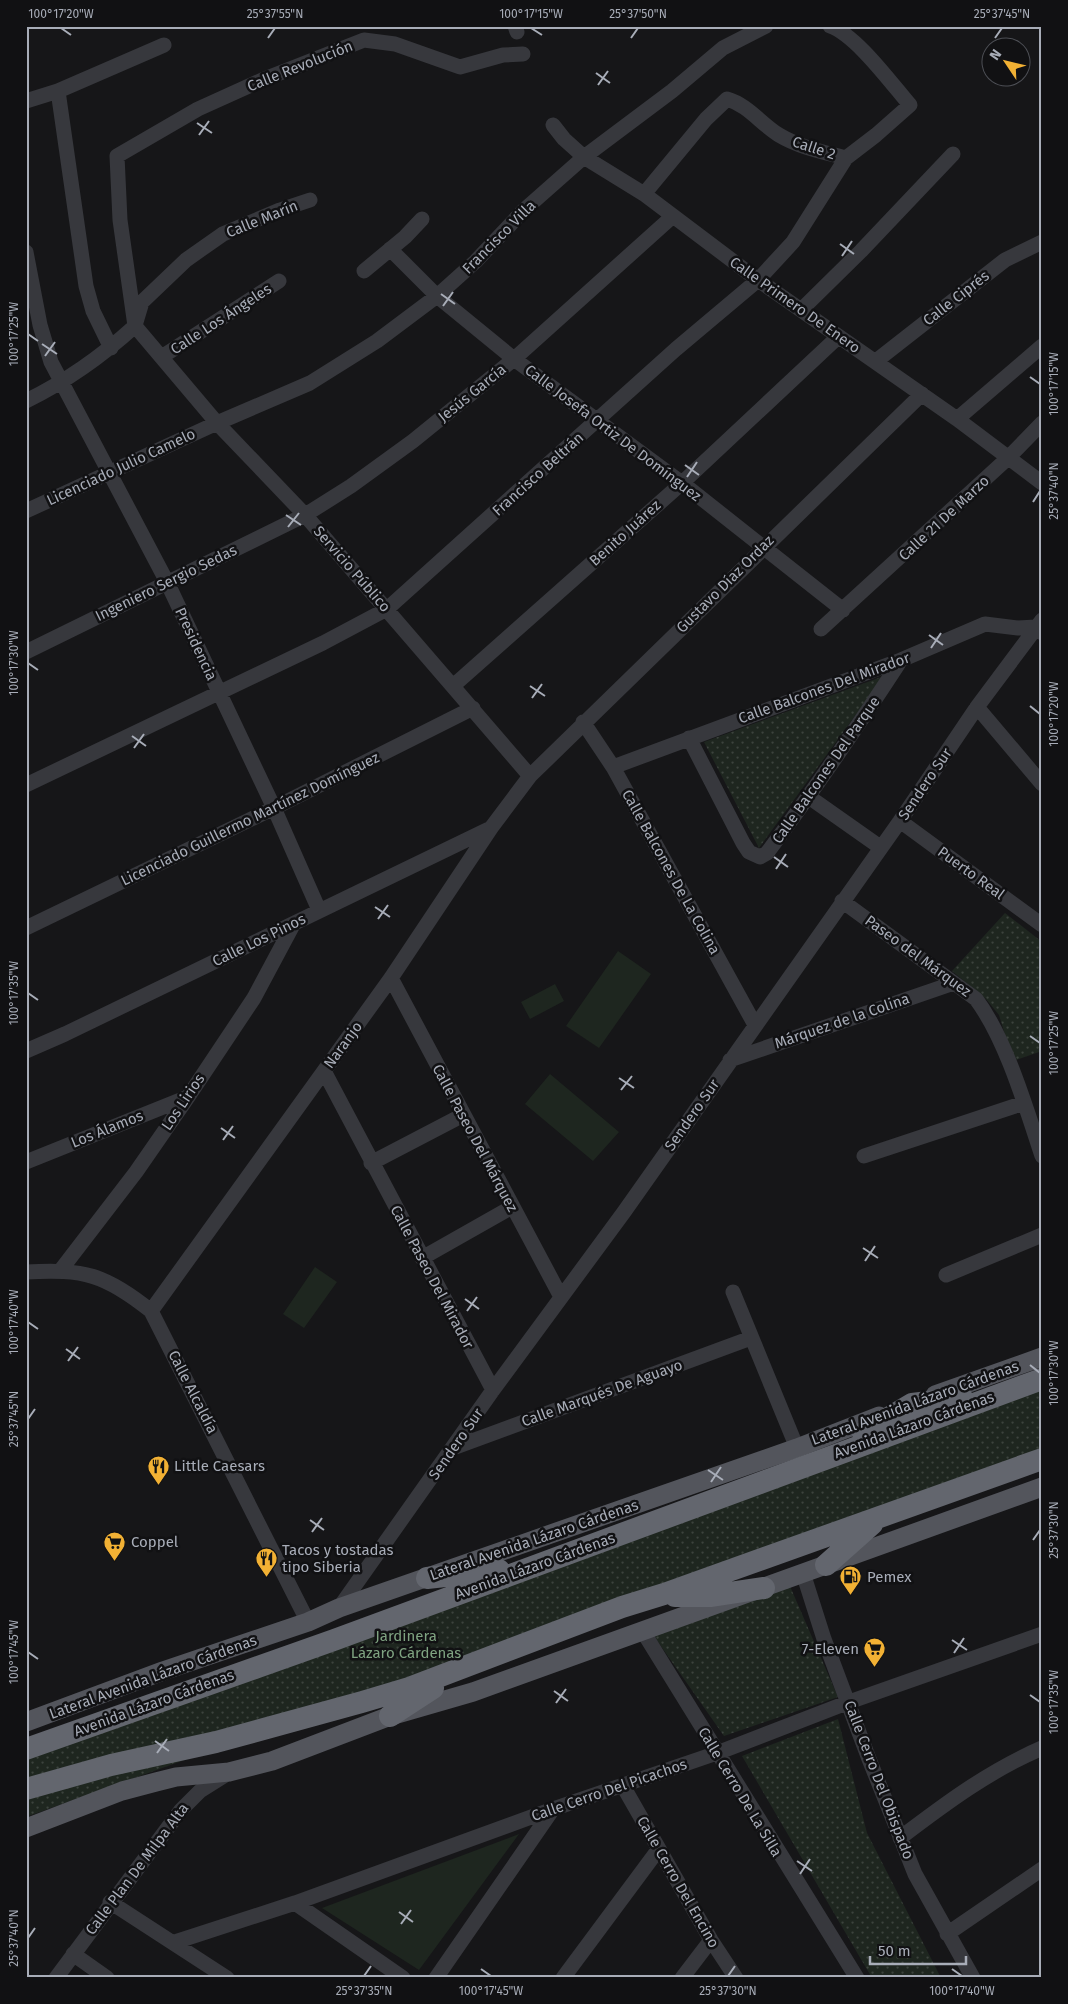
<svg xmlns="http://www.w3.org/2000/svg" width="1068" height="2004" font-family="'Fira Sans',sans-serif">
  <defs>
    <pattern id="park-dots" width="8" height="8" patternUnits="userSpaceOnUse" patternTransform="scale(1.25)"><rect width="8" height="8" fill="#1e261f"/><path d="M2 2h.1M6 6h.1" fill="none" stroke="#3c433d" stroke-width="1.8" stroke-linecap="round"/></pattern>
  </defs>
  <rect width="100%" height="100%" fill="#161618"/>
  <path fill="#1e261f" d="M 618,951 L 651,974 L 599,1048 L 566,1026 Z
    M 555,984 L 564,1001 L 530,1019 L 521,1002 Z
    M 550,1074 L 619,1132 L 593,1161 L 525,1104 Z
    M 315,1267 L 337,1282 L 304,1328 L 283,1314 Z
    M 519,1834 L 419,1970 L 322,1908 Z"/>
  <path fill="url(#park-dots)" d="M 884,676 L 759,848 L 704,742 Z
    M 1005,913 L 1042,942 L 1042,1051 L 1013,1061 L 999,1015 L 986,999 L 952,971 Z
    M 1042,1376 L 1042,1452 L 26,1817 L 26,1747 Z
    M 789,1584 L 838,1697 L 724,1736 L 651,1632 Z
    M 838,1719 L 867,1833 L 940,1976 L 937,1978 L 872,1978 L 742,1756 Z"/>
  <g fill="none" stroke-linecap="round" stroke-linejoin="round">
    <path stroke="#37383d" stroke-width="15" d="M 515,26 L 517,32
      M 58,91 L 86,286 L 93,311 L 111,348
      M 26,101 L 58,91 L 164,45
      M 553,125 L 564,139 L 584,157 L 644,194 L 758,280 L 957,419 L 1042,483
      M 644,194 L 706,119 L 727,99 C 748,105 761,124 779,135 C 799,147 823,152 846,158 L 876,135 L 910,105 C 891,83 856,35 830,26
      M 390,249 L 437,296 L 514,359 L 682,483 L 843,610
      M 26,252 L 40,325 L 51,362 L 167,582 L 274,808 L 319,910
      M 364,271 L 405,237 L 422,219
      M 801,310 L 861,251 L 953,154
      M 136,322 L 142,302 L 186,260 L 223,234 L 280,210 L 310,200
      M 135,326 L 120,220 L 117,156 L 198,109 L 262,80 L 364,40 L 395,44 L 460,67 L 503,55 L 523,54
      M 163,356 L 279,281
      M 876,361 L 1005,260 L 1042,242
      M 26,401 C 67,381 102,356 135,326 L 217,423 L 305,515 L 530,776
      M 957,419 L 1042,346
      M 26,511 L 217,423 L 310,383 L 377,341 L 437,296 L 476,261 L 524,210 L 584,157 L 672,91 L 723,48 L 766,26
      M 821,629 L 1008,458 L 1042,423
      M 26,652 L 305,515 L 351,486 L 413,441 L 514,359 L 673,216
      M 453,686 L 682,483 L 838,337
      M 977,707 L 1042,784
      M 583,722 L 613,767 L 755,1025
      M 689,738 L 743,843 L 749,852 L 760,857 L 767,853 C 814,790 858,726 901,660
      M 613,767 L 901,660 L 985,624 L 1018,628 L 1036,627 L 1040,632
      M 26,785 L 323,643 L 387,609 L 676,349 L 758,280 L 793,242 L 846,158
      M 809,797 L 880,847
      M 900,821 L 1042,925
      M 842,901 L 976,999 C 1006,1039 1026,1108 1042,1156
      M 26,928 L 274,808 L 473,708
      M 391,978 L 561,1297
      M 26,1051 L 65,1034 L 491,828
      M 730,1060 L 954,983
      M 324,1071 L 493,1390
      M 864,1156 L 1024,1103
      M 26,1162 L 188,1097
      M 371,1163 L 463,1115
      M 422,1258 L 512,1207
      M 60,1271 L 136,1172 L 188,1097 L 254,998 L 293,925
      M 26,1272 C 84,1269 105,1274 151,1311 L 308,1622
      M 946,1275 L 1042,1235
      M 733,1292 L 797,1448
      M 151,1311 L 391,978 L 491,828 L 530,776 L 922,394
      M 453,1448 L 751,1338
      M 803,1573 L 824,1639 L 869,1759 L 915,1874 L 973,1978
      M 339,1608 L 493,1390 L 624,1212 L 900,821 L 977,707 L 1042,620
      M 642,1630 L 857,1978
      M 623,1786 L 711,1940 L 736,1978
      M 900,1838 C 946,1803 989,1771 1042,1748
      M 110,1902 L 227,1978
      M 295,1903 L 403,1978
      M 947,1934 L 1042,1869
      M 175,1942 L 295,1903 L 553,1809 L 717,1753 L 849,1702 L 1042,1634
      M 73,1954 L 107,1978
      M 56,1978 L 181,1810 L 200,1791 L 227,1774
      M 436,1978 L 553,1809
      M 563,1978 L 658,1850
      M 682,1978 L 711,1940"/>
    <path stroke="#53555c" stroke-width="19" d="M 935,1395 L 1042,1357
      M 26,1722 L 163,1671 L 308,1622 L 339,1608 L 797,1448 L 879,1416
      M 26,1828 L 122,1791 L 156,1782 L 176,1777 L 229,1772 L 272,1761 L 390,1716 L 473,1692 L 1042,1487"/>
    <path stroke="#63666e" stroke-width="22" d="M 863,1433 L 912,1404 L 962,1398
      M 826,1565 L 872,1524
      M 427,1578 L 499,1570
      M 675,1596 L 710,1596 L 764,1588
      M 390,1716 L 433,1688
      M 26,1749 L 334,1640 L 1042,1379
      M 26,1789 L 111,1765 L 216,1742 L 362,1702 L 409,1688 L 622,1607 L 664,1594 L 1042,1459"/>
  </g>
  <path fill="none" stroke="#a8adb8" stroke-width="2" d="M 61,28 L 71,35M 531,28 L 542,35M 268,38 L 275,28M 631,38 L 638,28M 995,38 L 1002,28M 596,73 L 610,83M 598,85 L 608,71M 197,123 L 212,133M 199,135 L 209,121M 840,244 L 854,254M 842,256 L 852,241M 441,294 L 455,304M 443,306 L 453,292M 28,334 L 38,341M 42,344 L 57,354M 45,356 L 55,342M 1030,377 L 1040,384M 685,465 L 699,475M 687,477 L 697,462M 1033,502 L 1040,491M 286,515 L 301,525M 288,527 L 299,513M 929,635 L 943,645M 931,648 L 941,633M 28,663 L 38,670M 530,686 L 545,696M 532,698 L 542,684M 1030,706 L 1040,714M 132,736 L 146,746M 134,748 L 144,734M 774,857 L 788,867M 776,869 L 786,854M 375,907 L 390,917M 378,919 L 388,905M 28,993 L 38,1000M 1030,1036 L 1040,1043M 619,1078 L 634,1088M 621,1090 L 632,1076M 221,1128 L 235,1138M 223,1140 L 233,1126M 863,1248 L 878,1258M 865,1261 L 875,1246M 465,1299 L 479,1309M 467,1311 L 477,1297M 28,1322 L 38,1329M 66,1349 L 80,1359M 68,1361 L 78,1347M 1030,1365 L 1040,1373M 28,1419 L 35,1409M 708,1470 L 723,1480M 711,1482 L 721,1467M 310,1520 L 324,1530M 312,1532 L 322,1518M 1033,1540 L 1040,1530M 952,1640 L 967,1650M 28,1652 L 38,1659M 954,1653 L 964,1638M 554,1691 L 568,1701M 1030,1695 L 1040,1702M 556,1703 L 566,1689M 155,1741 L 169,1751M 157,1753 L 167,1739M 797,1861 L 812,1871M 800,1874 L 810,1859M 399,1912 L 413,1922M 401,1924 L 411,1910M 28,1938 L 35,1928M 481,1969 L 491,1976M 952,1969 L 962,1976M 364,1976 L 371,1966M 728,1976 L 735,1966"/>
  <defs>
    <symbol id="restaurant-pin" viewBox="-11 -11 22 30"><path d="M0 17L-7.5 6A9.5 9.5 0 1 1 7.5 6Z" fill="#f2b134" stroke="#111113"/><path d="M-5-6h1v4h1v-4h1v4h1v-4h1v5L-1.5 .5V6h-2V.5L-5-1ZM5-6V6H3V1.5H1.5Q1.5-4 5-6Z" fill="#111"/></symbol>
    <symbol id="supermarket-pin" viewBox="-11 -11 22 30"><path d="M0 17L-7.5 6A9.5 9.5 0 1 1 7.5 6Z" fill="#f2b134" stroke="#111113"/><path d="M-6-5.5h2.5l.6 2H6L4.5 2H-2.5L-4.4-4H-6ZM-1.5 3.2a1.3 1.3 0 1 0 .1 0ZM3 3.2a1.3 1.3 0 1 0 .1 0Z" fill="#111"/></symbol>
    <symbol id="fuel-pin" viewBox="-11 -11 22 30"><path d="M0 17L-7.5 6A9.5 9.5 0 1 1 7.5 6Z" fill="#f2b134" stroke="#111113"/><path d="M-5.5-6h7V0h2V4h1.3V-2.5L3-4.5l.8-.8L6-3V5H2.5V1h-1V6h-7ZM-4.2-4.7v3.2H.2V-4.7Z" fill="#111"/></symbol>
  </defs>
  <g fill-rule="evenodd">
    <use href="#restaurant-pin" x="146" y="1454" width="25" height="34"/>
    <use href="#supermarket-pin" x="102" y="1530" width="25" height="34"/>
    <use href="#restaurant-pin" x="254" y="1546" width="25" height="34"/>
    <use href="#fuel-pin" x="838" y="1564" width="25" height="34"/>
    <use href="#supermarket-pin" x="862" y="1636" width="25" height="34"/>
  </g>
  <g text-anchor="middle" stroke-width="5" stroke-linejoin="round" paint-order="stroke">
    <g font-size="15" fill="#a8adb8" stroke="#111113">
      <text transform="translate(300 66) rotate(-22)" y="5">Calle Revolución</text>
      <text transform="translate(814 148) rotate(18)" y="5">Calle 2</text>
      <text transform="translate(262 219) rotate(-22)" y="5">Calle Marín</text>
      <text transform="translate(499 237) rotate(-45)" y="5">Francisco Villa</text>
      <text transform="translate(956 298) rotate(-38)" y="5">Calle Ciprés</text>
      <text transform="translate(795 305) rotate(35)" y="5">Calle Primero De Enero</text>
      <text transform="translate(221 319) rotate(-33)" y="5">Calle Los Ángeles</text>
      <text transform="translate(472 393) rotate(-39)" y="5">Jesús García</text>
      <text transform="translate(613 433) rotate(37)" y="5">Calle Josefa Ortiz De Domínguez</text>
      <text transform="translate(121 467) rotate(-25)" y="5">Licenciado Julio Camelo</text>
      <text transform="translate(538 474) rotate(-42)" y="5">Francisco Beltrán</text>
      <text transform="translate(944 518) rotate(-43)" y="5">Calle 21 De Marzo</text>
      <text transform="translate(625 533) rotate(-42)" y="5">Benito Juárez</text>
      <text transform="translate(352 569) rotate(49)" y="5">Servicio Público</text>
      <text transform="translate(166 583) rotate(-26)" y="5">Ingeniero Sergio Sedas</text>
      <text transform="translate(725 584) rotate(-45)" y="5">Gustavo Díaz Ordaz</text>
      <text transform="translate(196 644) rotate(65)" y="5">Presidencia</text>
      <text transform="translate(824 688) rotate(-20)" y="5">Calle Balcones Del Mirador</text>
      <text transform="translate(826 770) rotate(-55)" y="5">Calle Balcones Del Parque</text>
      <text transform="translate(925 784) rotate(-56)" y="5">Sendero Sur</text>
      <text transform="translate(250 819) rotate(-26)" y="5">Licenciado Guillermo Martínez Domínguez</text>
      <text transform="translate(671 872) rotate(61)" y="5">Calle Balcones De La Colina</text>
      <text transform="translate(971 873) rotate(36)" y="5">Puerto Real</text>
      <text transform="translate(259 940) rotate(-26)" y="5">Calle Los Pinos</text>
      <text transform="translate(918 956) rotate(36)" y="5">Paseo del Márquez</text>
      <text transform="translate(842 1021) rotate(-19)" y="5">Márquez de la Colina</text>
      <text transform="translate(343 1045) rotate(-54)" y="5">Naranjo</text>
      <text transform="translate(183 1102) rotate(-56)" y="5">Los Lirios</text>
      <text transform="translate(692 1115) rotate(-55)" y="5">Sendero Sur</text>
      <text transform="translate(107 1129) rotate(-22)" y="5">Los Álamos</text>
      <text transform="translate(475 1138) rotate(62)" y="5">Calle Paseo Del Márquez</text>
      <text transform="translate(432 1277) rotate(62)" y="5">Calle Paseo Del Mirador</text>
      <text transform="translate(193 1392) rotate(63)" y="5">Calle Alcaldía</text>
      <text transform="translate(602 1393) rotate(-20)" y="5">Calle Marqués De Aguayo</text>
      <text transform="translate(915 1403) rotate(-20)" y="5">Lateral Avenida Lázaro Cárdenas</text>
      <text transform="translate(914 1425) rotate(-20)" y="5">Avenida Lázaro Cárdenas</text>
      <text transform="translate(456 1444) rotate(-55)" y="5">Sendero Sur</text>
      <text transform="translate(534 1540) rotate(-19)" y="5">Lateral Avenida Lázaro Cárdenas</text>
      <text transform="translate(535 1566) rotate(-20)" y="5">Avenida Lázaro Cárdenas</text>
      <text transform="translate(153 1677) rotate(-20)" y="5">Lateral Avenida Lázaro Cárdenas</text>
      <text transform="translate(154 1703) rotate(-20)" y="5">Avenida Lázaro Cárdenas</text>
      <text transform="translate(879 1780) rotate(69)" y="5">Calle Cerro Del Obispado</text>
      <text transform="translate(609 1790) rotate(-19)" y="5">Calle Cerro Del Picachos</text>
      <text transform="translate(740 1792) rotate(59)" y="5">Calle Cerro De La Silla</text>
      <text transform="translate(137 1869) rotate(-53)" y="5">Calle Plan De Milpa Alta</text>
      <text transform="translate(678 1882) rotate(60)" y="5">Calle Cerro Del Encino</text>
    </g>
    <g font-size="15" fill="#a8adb8" stroke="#111113" text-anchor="start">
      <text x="174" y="1471">Little Caesars</text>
      <text x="131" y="1547">Coppel</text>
      <text x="282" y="1555">Tacos y tostadas<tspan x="282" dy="17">tipo Siberia</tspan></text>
      <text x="867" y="1582">Pemex</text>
      <text x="859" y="1654" text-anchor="end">7-Eleven</text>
    </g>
    <g font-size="15" fill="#7fa381" stroke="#111113">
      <text x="406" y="1641">Jardinera<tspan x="406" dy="17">Lázaro Cárdenas</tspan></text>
    </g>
  </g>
  <rect width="1068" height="2004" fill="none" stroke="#111113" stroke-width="55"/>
  <g transform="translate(1006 62) rotate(305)"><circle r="24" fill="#111113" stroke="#4d4f55"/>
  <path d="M0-4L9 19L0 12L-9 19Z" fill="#f2b134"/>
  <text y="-8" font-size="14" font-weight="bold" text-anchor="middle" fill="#a8adb8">N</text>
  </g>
  <path d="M870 1956v8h96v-8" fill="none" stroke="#a8adb8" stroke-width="2.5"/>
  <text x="878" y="1956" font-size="15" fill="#a8adb8" stroke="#111113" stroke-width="4" paint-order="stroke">50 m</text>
  <rect x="28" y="28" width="1012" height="1948" fill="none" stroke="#a8adb8" stroke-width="2"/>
  <g font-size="12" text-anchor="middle" fill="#a8adb8">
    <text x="61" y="18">100°17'20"W</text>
    <text x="275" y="18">25°37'55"N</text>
    <text x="531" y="18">100°17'15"W</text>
    <text x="638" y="18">25°37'50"N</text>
    <text x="1002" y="18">25°37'45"N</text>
    <text transform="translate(14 334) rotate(-90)" y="4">100°17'25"W</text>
    <text transform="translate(1054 384) rotate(-90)" y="4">100°17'15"W</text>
    <text transform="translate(1054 491) rotate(-90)" y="4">25°37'40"N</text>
    <text transform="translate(14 663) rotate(-90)" y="4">100°17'30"W</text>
    <text transform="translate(1054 714) rotate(-90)" y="4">100°17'20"W</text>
    <text transform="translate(14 993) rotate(-90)" y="4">100°17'35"W</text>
    <text transform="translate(1054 1043) rotate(-90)" y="4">100°17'25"W</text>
    <text transform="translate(14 1322) rotate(-90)" y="4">100°17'40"W</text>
    <text transform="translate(1054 1373) rotate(-90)" y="4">100°17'30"W</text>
    <text transform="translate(14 1419) rotate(-90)" y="4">25°37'45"N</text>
    <text transform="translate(1054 1530) rotate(-90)" y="4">25°37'30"N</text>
    <text transform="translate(14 1652) rotate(-90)" y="4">100°17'45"W</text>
    <text transform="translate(1054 1702) rotate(-90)" y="4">100°17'35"W</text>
    <text transform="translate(14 1938) rotate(-90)" y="4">25°37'40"N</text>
    <text x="364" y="1995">25°37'35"N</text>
    <text x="491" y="1995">100°17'45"W</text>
    <text x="728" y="1995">25°37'30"N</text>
    <text x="962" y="1995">100°17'40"W</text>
  </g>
</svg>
